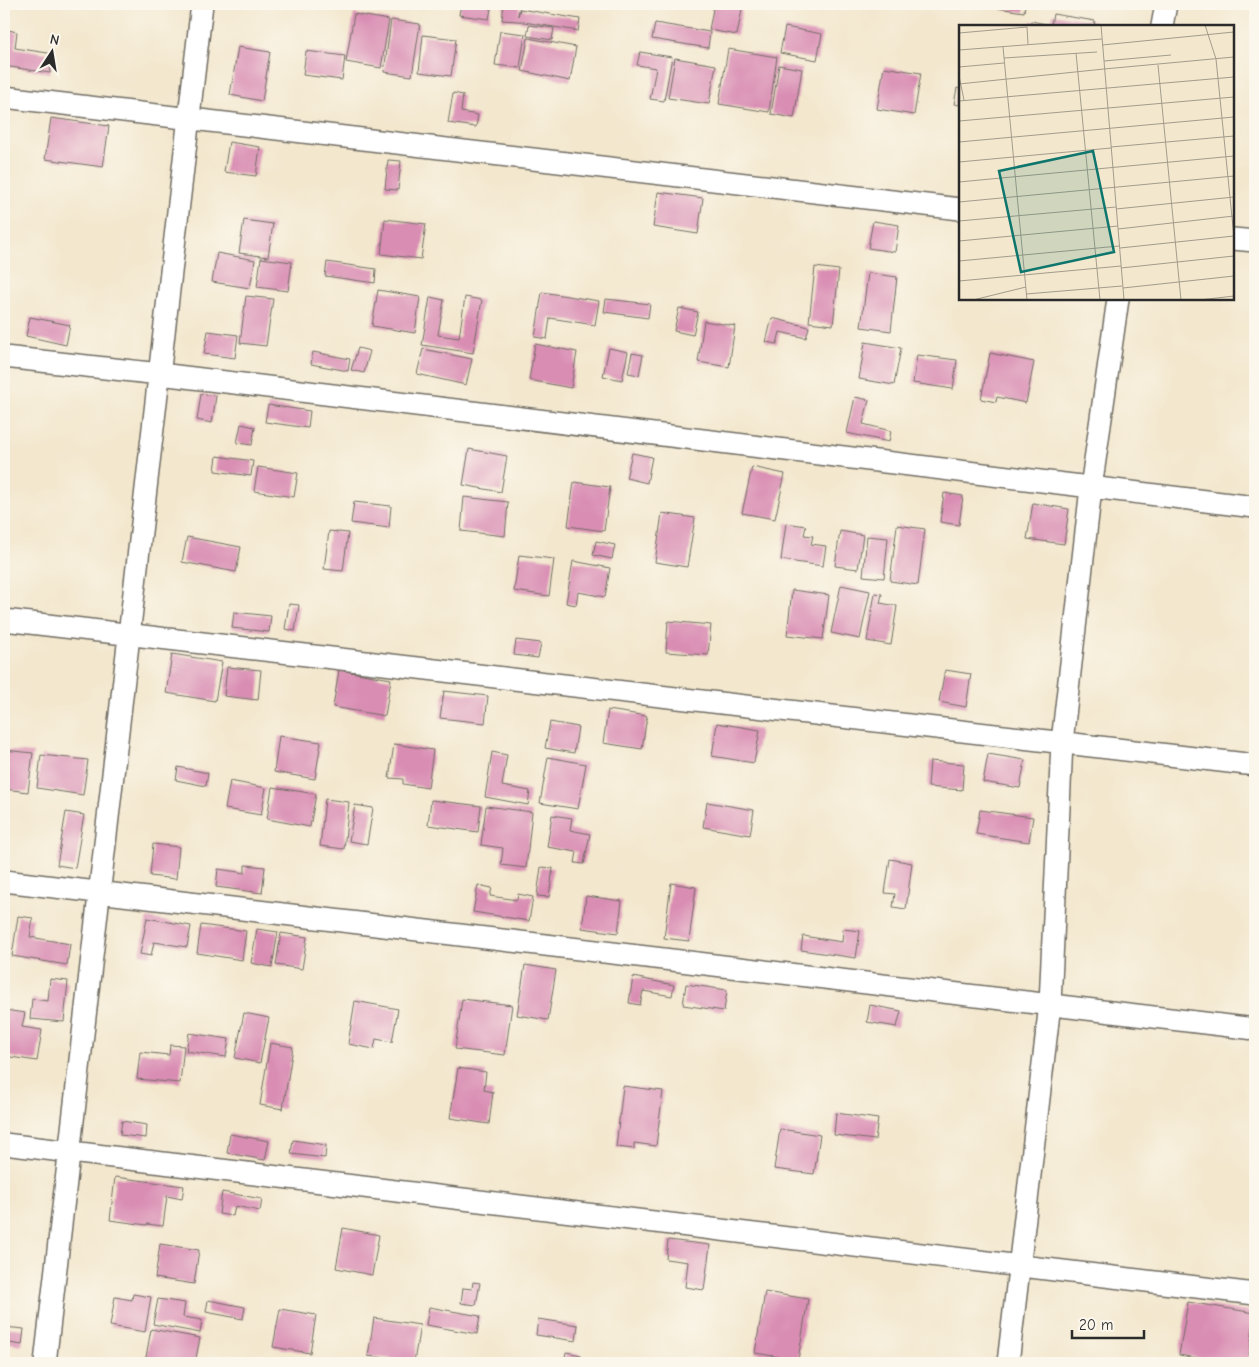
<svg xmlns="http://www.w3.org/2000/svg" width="1259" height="1367" font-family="'Comic Neue',sans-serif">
  <rect width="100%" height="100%" fill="#fbf7ec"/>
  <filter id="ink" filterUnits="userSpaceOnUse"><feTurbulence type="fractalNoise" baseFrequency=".02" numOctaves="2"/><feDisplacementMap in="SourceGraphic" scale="10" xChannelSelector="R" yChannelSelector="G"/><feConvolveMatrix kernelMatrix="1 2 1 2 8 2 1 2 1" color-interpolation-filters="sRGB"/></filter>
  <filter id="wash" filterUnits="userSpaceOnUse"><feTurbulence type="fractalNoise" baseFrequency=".0096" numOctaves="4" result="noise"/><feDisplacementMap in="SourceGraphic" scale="20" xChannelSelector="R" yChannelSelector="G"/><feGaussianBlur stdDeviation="1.12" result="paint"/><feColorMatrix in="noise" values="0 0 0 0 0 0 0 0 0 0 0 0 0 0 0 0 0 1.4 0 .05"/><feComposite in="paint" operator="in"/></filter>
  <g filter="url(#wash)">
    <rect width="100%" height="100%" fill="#f3e7cd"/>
    <g id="blocks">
      <path fill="#d98db3" d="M 461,4 L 492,4 L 489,19 L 459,15 Z
        M 504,4 L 520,4 L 518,16 L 520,9 L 580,19 L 578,31 L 518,21 L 502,20 Z
        M 714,4 L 743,4 L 737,35 L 709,30 Z
        M 998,4 L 1025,4 L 1024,12 L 997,8 Z
        M 354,14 L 389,20 L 381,68 L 346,62 Z
        M 1053,14 L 1095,21 L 1094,26 L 1030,26 L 1031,21 L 1051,25 Z
        M 391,20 L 420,24 L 412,76 L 384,72 Z
        M 655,23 L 710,32 L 708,48 L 652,39 Z
        M 529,25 L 554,28 L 552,40 L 527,36 Z
        M 785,27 L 822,34 L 817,60 L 780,53 Z
        M 4,29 L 17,32 L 15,48 L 54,54 L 50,73 L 4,66 Z
        M 500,31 L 525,34 L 520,68 L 495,65 Z
        M 423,35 L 456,39 L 451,76 L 419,72 Z
        M 528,38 L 576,47 L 570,81 L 522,71 Z
        M 238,47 L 270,52 L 262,101 L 230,95 Z
        M 728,49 L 777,57 L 769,112 L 719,104 Z
        M 306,51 L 345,56 L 342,80 L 303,75 Z
        M 640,52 L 672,57 L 664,101 L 650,99 L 656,68 L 637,65 Z
        M 675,58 L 716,65 L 709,104 L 668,98 Z
        M 779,65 L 802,69 L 794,118 L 771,114 Z
        M 884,67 L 921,73 L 914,115 L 877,109 Z
        M 957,88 L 960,89 L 960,105 L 954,104 Z
        M 453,93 L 463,95 L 461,112 L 478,115 L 476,127 L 448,123 Z
        M 51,118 L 109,126 L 103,167 L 45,159 Z
        M 229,142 L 260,147 L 256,176 L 224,172 Z
        M 388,160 L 401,161 L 398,190 L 385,189 Z
        M 658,192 L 703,198 L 698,234 L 653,227 Z
        M 385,219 L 426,224 L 421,259 L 381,254 Z
        M 244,220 L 273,224 L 268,257 L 239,253 Z
        M 873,221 L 899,225 L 895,252 L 868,248 Z
        M 217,253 L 255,260 L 250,288 L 212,282 Z
        M 261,258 L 292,262 L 288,291 L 257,287 Z
        M 327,262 L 376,269 L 375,283 L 325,276 Z
        M 815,267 L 839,270 L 833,325 L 809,322 Z
        M 868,273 L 897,277 L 891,331 L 861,327 Z
        M 378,290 L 420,297 L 415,333 L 372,326 Z
        M 542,292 L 599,301 L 595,325 L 550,318 L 547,339 L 535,337 Z
        M 246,296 L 273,299 L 266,346 L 240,343 Z
        M 430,297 L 444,300 L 438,335 L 459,338 L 465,297 L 482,300 L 473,353 L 422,345 Z
        M 606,299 L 650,304 L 648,318 L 604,312 Z
        M 679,308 L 698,312 L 693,335 L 674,331 Z
        M 30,317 L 70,325 L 66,345 L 26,336 Z
        M 772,318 L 809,327 L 806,338 L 780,332 L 777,344 L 766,342 Z
        M 704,321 L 735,326 L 729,367 L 698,362 Z
        M 208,331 L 238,335 L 235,358 L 204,354 Z
        M 865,342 L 901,348 L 894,385 L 859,379 Z
        M 535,344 L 577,352 L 571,388 L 529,380 Z
        M 358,348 L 370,351 L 364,373 L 351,370 Z
        M 609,348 L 628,352 L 622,380 L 603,376 Z
        M 423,349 L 472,359 L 466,385 L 417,374 Z
        M 313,352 L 350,359 L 348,371 L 311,364 Z
        M 632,353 L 643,355 L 639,375 L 628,373 Z
        M 990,353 L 1034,362 L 1026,403 L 997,397 L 996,402 L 981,399 Z
        M 917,355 L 957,360 L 953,389 L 913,383 Z
        M 201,394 L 216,396 L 212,423 L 197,420 Z
        M 855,397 L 869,400 L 863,424 L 891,431 L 889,442 L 847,433 Z
        M 268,405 L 310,411 L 308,428 L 265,422 Z
        M 241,424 L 255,427 L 252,445 L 237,443 Z
        M 469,449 L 507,456 L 501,492 L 463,485 Z
        M 632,453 L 652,457 L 647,483 L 626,478 Z
        M 217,456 L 253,461 L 251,476 L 215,471 Z
        M 258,467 L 298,473 L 294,497 L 254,491 Z
        M 752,467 L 785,474 L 775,519 L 742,513 Z
        M 574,482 L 610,487 L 604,531 L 568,526 Z
        M 944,493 L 963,496 L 959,525 L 940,522 Z
        M 464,497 L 508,502 L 505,536 L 461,531 Z
        M 354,502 L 391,506 L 389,528 L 351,523 Z
        M 1033,503 L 1069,509 L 1064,544 L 1027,539 Z
        M 662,513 L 695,518 L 687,567 L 655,562 Z
        M 786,523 L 806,526 L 804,535 L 813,536 L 811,544 L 826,546 L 823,566 L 781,560 Z
        M 897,525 L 925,529 L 918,585 L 890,581 Z
        M 329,531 L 348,533 L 343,571 L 324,569 Z
        M 840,531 L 863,535 L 858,569 L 835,566 Z
        M 867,536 L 888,538 L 884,578 L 863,576 Z
        M 187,537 L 241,547 L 236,572 L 182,562 Z
        M 596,541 L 615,545 L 612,559 L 593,555 Z
        M 519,555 L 554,559 L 549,596 L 514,591 Z
        M 573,561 L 610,568 L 605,597 L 578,592 L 576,605 L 566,603 Z
        M 841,585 L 870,591 L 860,639 L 831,633 Z
        M 792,590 L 829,595 L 823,639 L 787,635 Z
        M 875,593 L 882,594 L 880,603 L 897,606 L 891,645 L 867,641 Z
        M 289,604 L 299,605 L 295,631 L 285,629 Z
        M 234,612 L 271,616 L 269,632 L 232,628 Z
        M 668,621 L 711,625 L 708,655 L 666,652 Z
        M 516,640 L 541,643 L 538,658 L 514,655 Z
        M 172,654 L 222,662 L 215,701 L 166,693 Z
        M 227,667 L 261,670 L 258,700 L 224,696 Z
        M 339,670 L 391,679 L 385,716 L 333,707 Z
        M 945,670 L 971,674 L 966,707 L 939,702 Z
        M 444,691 L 488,696 L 485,723 L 440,718 Z
        M 608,710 L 647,716 L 642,749 L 603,743 Z
        M 550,722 L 578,727 L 574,753 L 545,748 Z
        M 717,723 L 760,730 L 754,763 L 712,756 Z
        M 279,736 L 321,742 L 315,779 L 274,772 Z
        M 394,744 L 433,750 L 428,788 L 403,784 L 403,779 L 389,778 Z
        M 4,750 L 33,753 L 28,792 L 4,789 Z
        M 492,752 L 507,755 L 502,786 L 530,791 L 528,805 L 485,797 Z
        M 988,754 L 1025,760 L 1020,788 L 983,782 Z
        M 41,755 L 88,760 L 83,795 L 37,788 Z
        M 548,757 L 586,764 L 578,809 L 540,803 Z
        M 930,761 L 964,764 L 962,790 L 928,787 Z
        M 178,767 L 208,773 L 206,786 L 176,780 Z
        M 230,781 L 266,788 L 261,815 L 225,809 Z
        M 272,787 L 316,794 L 310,827 L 267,819 Z
        M 325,799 L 349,802 L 344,849 L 320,846 Z
        M 431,800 L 481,806 L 478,832 L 428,825 Z
        M 707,802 L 754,810 L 750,835 L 703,827 Z
        M 355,805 L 373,808 L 367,844 L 349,841 Z
        M 486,806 L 532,812 L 526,868 L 501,865 L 503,848 L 481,845 Z
        M 980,810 L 1033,817 L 1029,842 L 976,834 Z
        M 66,812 L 84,815 L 75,868 L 57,865 Z
        M 552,815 L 572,818 L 570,830 L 590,834 L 584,864 L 575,863 L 577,852 L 547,847 Z
        M 153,844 L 179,847 L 176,879 L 150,876 Z
        M 890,859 L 912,863 L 906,909 L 893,907 L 895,894 L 885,893 Z
        M 245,865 L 265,867 L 262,893 L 216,887 L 218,869 L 245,873 Z
        M 541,867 L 553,868 L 549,897 L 537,896 Z
        M 671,883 L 696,887 L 689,941 L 664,938 Z
        M 478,885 L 492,888 L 490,896 L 517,900 L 518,894 L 533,897 L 529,921 L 473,912 Z
        M 586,896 L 622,901 L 618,933 L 582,928 Z
        M 18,916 L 33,918 L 30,937 L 70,944 L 67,965 L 12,956 Z
        M 147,918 L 191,926 L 187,947 L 154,942 L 151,956 L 140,954 Z
        M 201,925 L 246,931 L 242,960 L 197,953 Z
        M 257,929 L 278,932 L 272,967 L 251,963 Z
        M 843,929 L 860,931 L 856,958 L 801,950 L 803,936 L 842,942 Z
        M 281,933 L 307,937 L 302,969 L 276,965 Z
        M 525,965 L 556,970 L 548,1020 L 517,1015 Z
        M 633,977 L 674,985 L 672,996 L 643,991 L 640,1005 L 629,1003 Z
        M 50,979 L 68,981 L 64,1022 L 30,1019 L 32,999 L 48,1001 Z
        M 686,984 L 727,990 L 724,1011 L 683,1005 Z
        M 462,999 L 512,1005 L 505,1055 L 455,1049 Z
        M 355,1001 L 398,1009 L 392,1042 L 376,1039 L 374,1049 L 348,1044 Z
        M 870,1005 L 901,1011 L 897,1027 L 867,1022 Z
        M 4,1010 L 25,1013 L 22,1027 L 42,1030 L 37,1061 L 4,1056 Z
        M 244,1013 L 269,1018 L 260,1063 L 235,1058 Z
        M 189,1033 L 229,1039 L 226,1057 L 186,1051 Z
        M 270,1043 L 293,1047 L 283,1109 L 260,1105 Z
        M 170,1045 L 184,1046 L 180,1083 L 137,1079 L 140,1052 L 169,1055 Z
        M 458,1068 L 486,1072 L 484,1090 L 493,1092 L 489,1124 L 450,1118 Z
        M 623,1086 L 663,1091 L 656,1146 L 634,1143 L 634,1149 L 616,1147 Z
        M 836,1113 L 878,1119 L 875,1140 L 834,1135 Z
        M 122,1121 L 147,1125 L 146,1138 L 120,1135 Z
        M 780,1129 L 820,1135 L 814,1174 L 774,1169 Z
        M 230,1134 L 269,1141 L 265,1160 L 227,1153 Z
        M 293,1140 L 326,1145 L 325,1158 L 291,1154 Z
        M 115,1177 L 184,1186 L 182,1199 L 167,1196 L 163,1226 L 147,1224 L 147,1225 L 110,1220 Z
        M 222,1192 L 262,1199 L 260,1211 L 235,1206 L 233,1216 L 219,1214 Z
        M 343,1228 L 379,1235 L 372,1275 L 336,1268 Z
        M 668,1240 L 710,1245 L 704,1290 L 685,1287 L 688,1262 L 666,1259 Z
        M 160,1244 L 199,1250 L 194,1284 L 155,1278 Z
        M 473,1282 L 480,1283 L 476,1305 L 461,1303 L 463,1288 L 472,1289 Z
        M 765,1292 L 808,1299 L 798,1360 L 755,1353 Z
        M 133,1294 L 151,1297 L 145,1332 L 110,1326 L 115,1297 L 132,1300 Z
        M 158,1299 L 185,1303 L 183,1317 L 202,1320 L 200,1333 L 153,1324 Z
        M 208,1300 L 245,1307 L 243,1319 L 206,1312 Z
        M 1188,1302 L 1255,1313 L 1248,1363 L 1228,1363 L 1179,1355 Z
        M 429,1307 L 480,1316 L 477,1334 L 426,1325 Z
        M 280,1309 L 316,1315 L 310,1353 L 273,1347 Z
        M 374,1318 L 420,1325 L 414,1362 L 368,1356 Z
        M 538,1319 L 578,1325 L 576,1341 L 536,1335 Z
        M 4,1327 L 24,1329 L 22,1345 L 4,1342 Z
        M 151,1329 L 200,1338 L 195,1363 L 145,1363 Z
        M 566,1352 L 581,1355 L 579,1363 L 564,1363 Z"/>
    </g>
  </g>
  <g filter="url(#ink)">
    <use href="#blocks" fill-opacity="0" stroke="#716d64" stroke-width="1"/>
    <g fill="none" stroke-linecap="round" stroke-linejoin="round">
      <defs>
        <path id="street" d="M 1162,26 L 1166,4
          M 4,97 L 960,209
          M 1233,239 L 1255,241
          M 4,357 L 160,374 L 1255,507
          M 4,620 L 1255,765
          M 4,881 L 1255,1029
          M 4,1144 L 1255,1294
          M 45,1363 L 202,4
          M 1008,1363 L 1050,1004 L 1062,742 L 1091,488 L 1118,299"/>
      </defs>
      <use href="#street" stroke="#716d64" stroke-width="24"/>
      <use href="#street" stroke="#fff" stroke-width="21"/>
    </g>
  </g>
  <g transform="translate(959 25)">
    <rect width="275" height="275" fill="#f3e7cd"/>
    <path fill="none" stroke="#a39c8c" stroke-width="1" d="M 142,0 L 165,275M 246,0 L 257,34 L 275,212M 68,2 L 69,19M 0,8 L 68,2M 143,20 L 275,7M 44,22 L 68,275M 0,25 L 143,14M 117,28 L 141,275M 45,33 L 138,27M 145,36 L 212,30M 199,40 L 222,275M 0,42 L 45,38M 145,44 L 275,32M 0,51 L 5,75M 0,59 L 145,44M 0,76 L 275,52M 0,96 L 275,72M 0,117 L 275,92M 152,122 L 275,111M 0,137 L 152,123M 0,157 L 275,131M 0,177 L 275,151M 157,184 L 275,172M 0,196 L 157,182M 159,204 L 275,191M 0,216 L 159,201M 161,223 L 275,211M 0,236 L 160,221M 162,243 L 275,231M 0,256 L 162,241M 164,263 L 275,251M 67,269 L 163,261M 14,275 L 67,262M 240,275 L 275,271"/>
    <path fill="#0f766e" fill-opacity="0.15" stroke="#0f766e" stroke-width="2.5" d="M 134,126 L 155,227 L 62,247 L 40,146 Z"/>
    <rect width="275" height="275" fill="none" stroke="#2b2b2b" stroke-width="2.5"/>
  </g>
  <rect width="1259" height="1367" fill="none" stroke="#fbf7ec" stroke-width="20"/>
  <g transform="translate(52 52) rotate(12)" stroke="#fbf7ec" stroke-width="4" paint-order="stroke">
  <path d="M0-4L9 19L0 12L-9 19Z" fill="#2b2b2b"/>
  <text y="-8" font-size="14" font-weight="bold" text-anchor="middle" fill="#2b2b2b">N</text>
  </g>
  <path d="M1072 1330v8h72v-8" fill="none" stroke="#2b2b2b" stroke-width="2.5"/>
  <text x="1079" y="1330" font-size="15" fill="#2b2b2b" stroke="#fbf7ec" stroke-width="4" paint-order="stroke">20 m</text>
</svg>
